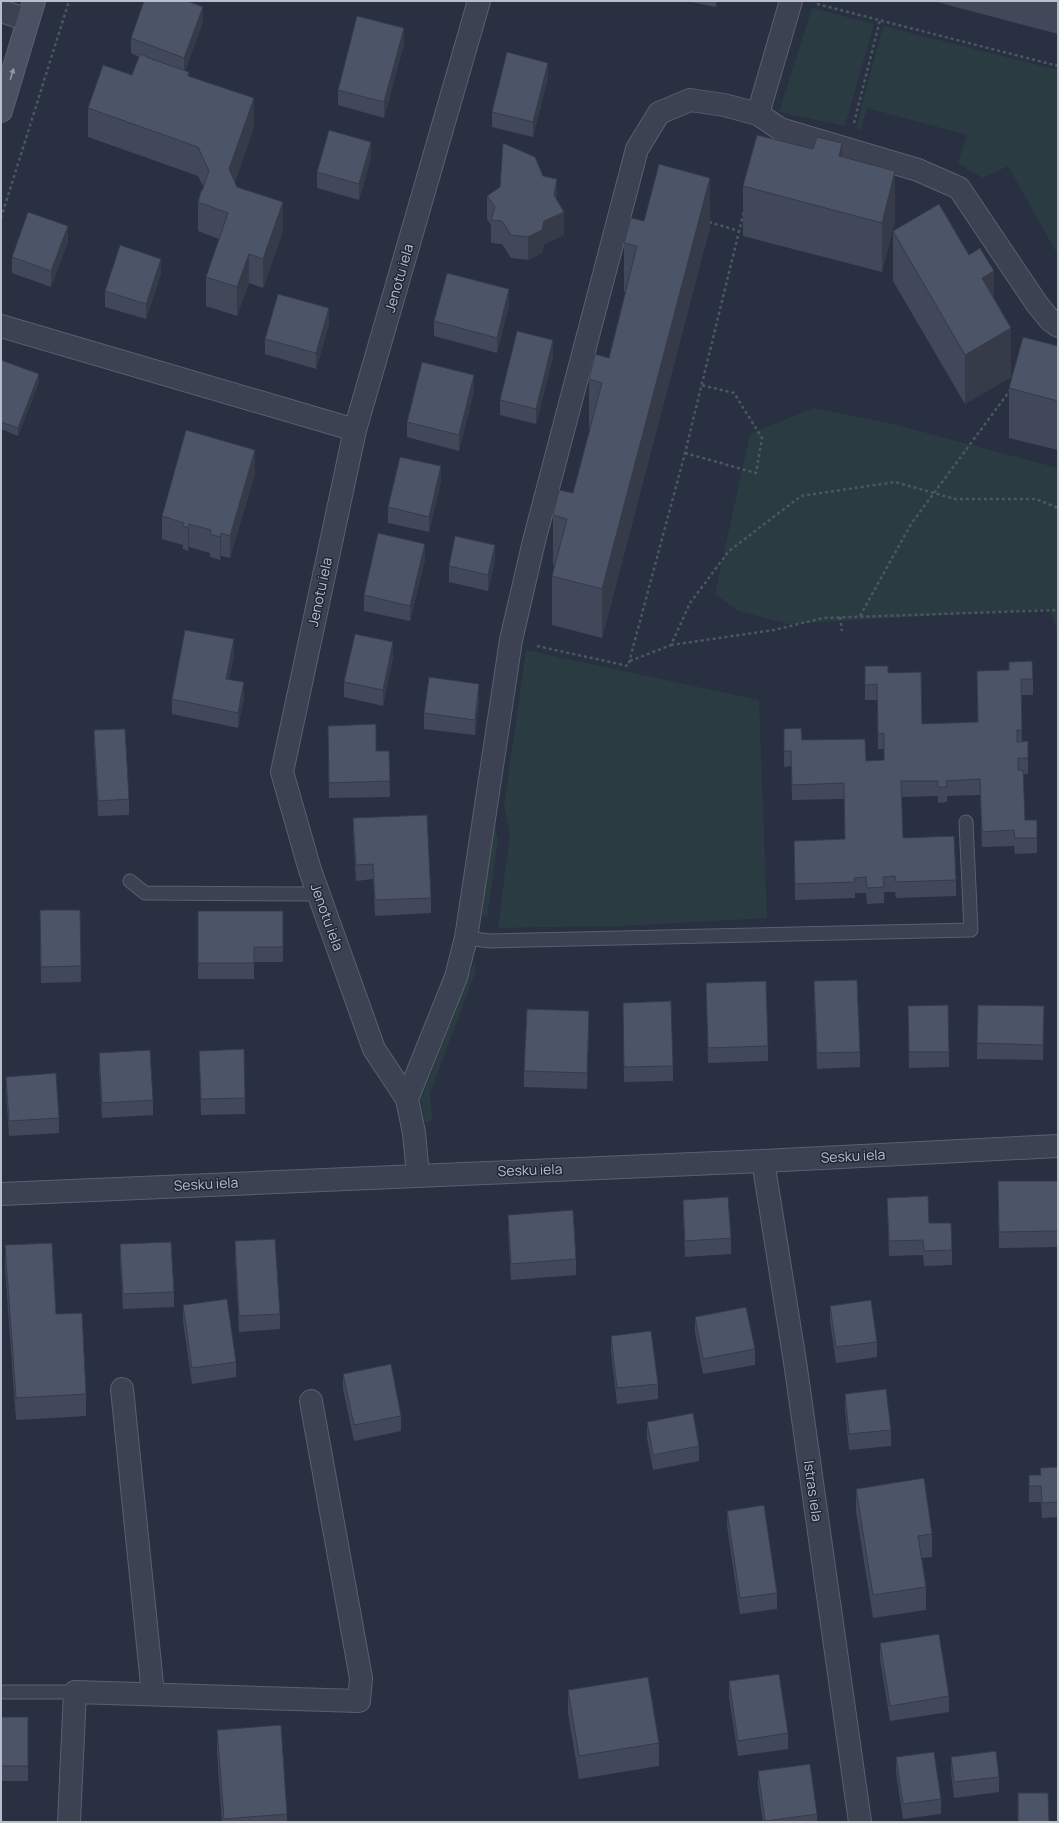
<svg xmlns="http://www.w3.org/2000/svg" width="1059" height="1823" font-family="Manrope,sans-serif">
  <rect width="100%" height="100%" fill="#283041"/>
  <path fill="#2a3c42" d="M 812,8 L 874,24 L 845,126 L 779,112 Z
    M 883,26 L 1058,70 L 1058,255 L 1008,166 L 983,178 L 958,163 L 967,135 L 867,108 L 861,130 L 856,128 Z
    M 813,408 L 893,424 L 1058,468 L 1058,635 L 1050,609 L 789,624 L 738,611 L 715,594 L 750,434 Z
    M 526,650 L 759,700 L 767,918 L 623,926 L 498,928 L 510,833 L 504,806 Z
    M 493,820 L 498,840 L 487,918 L 480,914 Z
    M 475,960 L 475,973 L 430,1093 L 432,1120 L 425,1123 L 421,1099 Z"/>
  <g fill="none" stroke-linecap="round" stroke-linejoin="round">
    <defs>
      <path id="lane" d="M 130,881 L 145,893 L 318,894
        M 466,938 L 490,941 L 971,930 L 966,822
        M 1,1692 L 75,1692"/>
      <path id="street" d="M 1,11 L 28,20
        M 758,114 L 791,1
        M 1,326 L 355,430
        M 407,1099 L 456,977 L 466,938 L 511,640 L 534,541 L 637,149 L 659,113 L 690,100 L 724,105 L 758,114 L 780,129 L 918,170 L 959,188 L 1037,304 L 1050,320 L 1058,326
        M 763,1161 L 795,1362 L 860,1822
        M 418,1175 L 414,1133 L 407,1099 L 374,1049 L 310,870 L 282,772 L 355,430 L 479,1
        M 1,1194 L 763,1161 L 1058,1146
        M 122,1389 L 153,1694
        M 69,1822 L 75,1692 L 359,1701 L 361,1678 L 311,1401"/>
      <path id="secondary" d="M 1,111 L 34,1"/>
    </defs>
    <use href="#lane" stroke="#5a606e" stroke-width="15"/>
    <use href="#street" stroke="#5a606e" stroke-width="24"/>
    <use href="#secondary" stroke="#5a606e" stroke-width="24"/>
    <path stroke="#48595f" stroke-width="2.5" stroke-dasharray="3 3" stroke-linecap="butt" d="M 817,4 L 1058,66
      M 854,123 L 880,20
      M 1,218 L 69,1
      M 709,222 L 739,231
      M 685,453 L 756,473 L 762,438 L 734,393 L 701,385
      M 860,616 L 911,524 L 1011,389
      M 840,617 L 842,631
      M 671,645 L 774,630 L 823,618 L 1058,610
      M 537,646 L 628,666 L 685,453 L 744,211
      M 630,661 L 671,645 L 690,603 L 729,551 L 801,496 L 895,482 L 955,499 L 1036,499 L 1058,508"/>
    <use href="#lane" stroke="#3c4251" stroke-width="13"/>
    <use href="#street" stroke="#3c4251" stroke-width="22"/>
    <use href="#secondary" stroke="#4b5163" stroke-width="22"/>
  </g>
  <path fill="#414859" d="M 686,1 L 717,1 L 716,7 Z
    M 933,1 L 1058,1 L 1058,34 Z
    M 203,22 L 185,71 L 189,77 L 254,127 L 235,182 L 237,187 L 283,231 L 263,288 L 249,283 L 237,316 L 206,306 L 206,277 L 219,239 L 198,231 L 198,202 L 204,188 L 198,176 L 88,137 L 88,108 L 132,75 L 139,57 L 131,53 L 131,38 Z
    M 404,44 L 384,118 L 338,105 L 338,90 Z
    M 548,78 L 533,137 L 492,127 L 492,112 Z
    M 842,157 L 895,220 L 882,272 L 743,236 L 743,186 Z
    M 371,158 L 359,200 L 317,188 L 317,172 Z
    M 543,176 L 557,201 L 564,235 L 544,244 L 542,253 L 528,260 L 511,258 L 502,244 L 491,243 L 491,225 L 487,219 L 487,196 Z
    M 644,221 L 710,227 L 602,638 L 552,625 L 552,576 L 555,565 L 553,565 L 553,515 L 573,493 L 590,429 L 589,428 L 589,379 L 609,358 L 626,292 L 624,292 L 624,243 Z
    M 893,231 L 994,298 L 1011,377 L 965,404 L 893,281 Z
    M 68,242 L 51,287 L 12,273 L 12,257 Z
    M 161,274 L 146,319 L 105,307 L 105,291 Z
    M 509,305 L 497,353 L 434,336 L 434,321 Z
    M 329,324 L 316,369 L 265,354 L 265,339 Z
    M 1058,346 L 1058,450 L 1009,438 L 1009,388 Z
    M 553,356 L 536,424 L 500,415 L 500,400 Z
    M 1,360 L 39,382 L 18,436 L 1,429 Z
    M 474,391 L 459,451 L 407,437 L 407,422 Z
    M 255,473 L 230,558 L 221,556 L 220,560 L 210,557 L 210,553 L 189,547 L 188,551 L 183,549 L 183,545 L 162,539 L 162,516 Z
    M 441,482 L 429,532 L 388,523 L 388,507 Z
    M 425,560 L 410,621 L 364,611 L 364,595 Z
    M 495,560 L 488,591 L 449,582 L 449,566 Z
    M 234,655 L 229,679 L 244,698 L 238,728 L 172,714 L 172,699 Z
    M 393,658 L 383,706 L 344,697 L 344,682 Z
    M 865,666 L 888,673 L 922,724 L 978,722 L 977,671 L 1033,679 L 1033,695 L 1021,695 L 1022,742 L 1028,758 L 1028,774 L 1023,774 L 1025,820 L 1037,838 L 1037,853 L 1015,854 L 1014,846 L 982,847 L 980,795 L 947,796 L 947,802 L 938,803 L 938,796 L 902,797 L 903,838 L 956,880 L 956,896 L 896,898 L 895,892 L 884,892 L 884,903 L 867,904 L 866,893 L 855,893 L 855,898 L 795,900 L 794,841 L 845,839 L 844,799 L 792,800 L 791,766 L 784,767 L 784,729 L 802,740 L 866,761 L 884,760 L 884,749 L 878,749 L 877,700 L 865,700 Z
    M 479,700 L 475,735 L 424,729 L 424,713 Z
    M 328,726 L 376,751 L 389,751 L 390,797 L 329,798 Z
    M 94,730 L 129,799 L 129,815 L 98,816 L 94,746 Z
    M 353,818 L 431,898 L 431,913 L 375,916 L 373,879 L 356,881 L 353,834 Z
    M 40,910 L 80,910 L 81,982 L 41,983 Z
    M 198,911 L 283,911 L 283,962 L 254,962 L 254,979 L 198,979 Z
    M 814,981 L 860,1052 L 860,1067 L 817,1069 L 814,996 Z
    M 706,983 L 768,1046 L 768,1061 L 708,1063 Z
    M 623,1003 L 673,1066 L 673,1081 L 624,1082 Z
    M 978,1005 L 1044,1006 L 1043,1060 L 977,1059 Z
    M 908,1006 L 949,1052 L 949,1067 L 909,1068 Z
    M 589,1027 L 587,1089 L 524,1087 L 524,1071 Z
    M 199,1051 L 245,1098 L 245,1114 L 201,1115 Z
    M 99,1053 L 153,1100 L 153,1115 L 102,1118 L 99,1069 Z
    M 6,1077 L 59,1118 L 59,1133 L 9,1136 L 6,1092 Z
    M 998,1181 L 1058,1181 L 1058,1247 L 999,1248 Z
    M 887,1198 L 929,1223 L 952,1250 L 952,1265 L 924,1266 L 923,1255 L 889,1256 Z
    M 683,1200 L 731,1238 L 731,1254 L 685,1257 L 683,1215 Z
    M 508,1215 L 576,1259 L 576,1275 L 511,1280 L 508,1231 Z
    M 235,1241 L 280,1314 L 280,1329 L 239,1332 L 235,1257 Z
    M 120,1244 L 174,1292 L 174,1307 L 123,1309 L 120,1260 Z
    M 5,1245 L 56,1314 L 86,1394 L 86,1416 L 16,1420 L 5,1268 Z
    M 183,1305 L 236,1362 L 236,1377 L 192,1384 L 183,1321 Z
    M 830,1306 L 877,1342 L 877,1357 L 836,1363 L 830,1321 Z
    M 695,1317 L 755,1349 L 755,1365 L 703,1374 L 695,1332 Z
    M 611,1336 L 658,1384 L 658,1399 L 617,1404 L 611,1351 Z
    M 343,1374 L 401,1416 L 401,1431 L 354,1441 L 343,1389 Z
    M 845,1394 L 891,1430 L 891,1446 L 849,1450 L 845,1410 Z
    M 647,1422 L 699,1446 L 699,1461 L 653,1470 L 647,1438 Z
    M 1058,1467 L 1058,1517 L 1042,1518 L 1041,1502 L 1029,1502 L 1029,1475 L 1040,1475 Z
    M 856,1489 L 932,1534 L 932,1557 L 922,1558 L 926,1587 L 926,1610 L 873,1618 L 856,1511 Z
    M 727,1511 L 777,1593 L 777,1609 L 740,1614 L 727,1526 Z
    M 880,1643 L 949,1696 L 949,1712 L 890,1721 L 880,1659 Z
    M 729,1681 L 788,1733 L 788,1749 L 738,1756 L 729,1697 Z
    M 568,1690 L 659,1743 L 659,1766 L 579,1779 L 568,1713 Z
    M 1,1717 L 28,1717 L 28,1781 L 1,1781 Z
    M 217,1730 L 287,1814 L 287,1822 L 222,1822 L 217,1753 Z
    M 896,1757 L 941,1799 L 941,1814 L 903,1819 L 896,1772 Z
    M 951,1757 L 999,1777 L 999,1792 L 954,1798 L 951,1773 Z
    M 758,1771 L 817,1814 L 817,1822 L 763,1822 L 758,1787 Z"/>
  <path fill="#353b49" d="M 716,1 L 717,1 L 716,7 Z
    M 203,7 L 203,22 L 184,73 L 184,58 Z
    M 404,28 L 404,44 L 384,118 L 384,102 Z
    M 548,63 L 548,78 L 533,137 L 533,122 Z
    M 254,98 L 254,127 L 229,199 L 229,169 Z
    M 371,142 L 371,158 L 359,200 L 359,184 Z
    M 842,143 L 842,193 L 839,156 Z
    M 895,171 L 895,220 L 882,272 L 882,223 Z
    M 710,178 L 710,227 L 602,638 L 602,589 Z
    M 557,179 L 557,202 L 564,212 L 564,235 L 544,244 L 542,253 L 528,260 L 528,237 L 544,221 L 554,195 Z
    M 283,202 L 283,231 L 263,288 L 263,259 Z
    M 68,226 L 68,242 L 51,287 L 51,271 Z
    M 249,254 L 249,283 L 237,316 L 237,287 Z
    M 161,259 L 161,274 L 146,319 L 146,304 Z
    M 994,271 L 994,320 L 982,278 Z
    M 509,289 L 509,305 L 497,353 L 497,338 Z
    M 329,308 L 329,324 L 316,369 L 316,353 Z
    M 1011,328 L 1011,377 L 965,404 L 965,355 Z
    M 553,340 L 553,356 L 536,424 L 536,409 Z
    M 39,374 L 39,382 L 18,436 L 18,428 Z
    M 474,375 L 474,391 L 459,451 L 459,435 Z
    M 255,450 L 255,473 L 230,558 L 230,536 Z
    M 441,466 L 441,482 L 429,532 L 429,517 Z
    M 2,479 L 2,487 L 1,491 L 1,483 Z
    M 189,524 L 189,547 L 188,551 L 188,528 Z
    M 221,533 L 221,556 L 220,560 L 220,537 Z
    M 425,544 L 425,560 L 410,621 L 410,606 Z
    M 495,545 L 495,560 L 488,591 L 488,575 Z
    M 234,639 L 234,655 L 226,694 L 226,679 Z
    M 393,642 L 393,658 L 383,706 L 383,690 Z
    M 244,682 L 244,698 L 238,728 L 238,713 Z
    M 479,684 L 479,700 L 475,735 L 475,720 Z
    M 589,1011 L 589,1027 L 587,1089 L 587,1073 Z"/>
  <path fill="#4c5468" stroke="#353b49" d="M 144,1 L 187,1 L 203,7 L 184,58 L 131,38 Z
    M 357,16 L 404,28 L 384,102 L 338,90 Z
    M 507,52 L 548,63 L 533,122 L 492,112 Z
    M 140,54 L 146,56 L 146,57 L 189,72 L 188,76 L 254,98 L 229,169 L 237,187 L 283,202 L 263,259 L 249,254 L 237,287 L 206,277 L 228,213 L 198,202 L 201,191 L 202,191 L 209,171 L 198,147 L 88,108 L 103,65 L 132,75 Z
    M 329,130 L 371,142 L 359,184 L 317,172 Z
    M 757,135 L 813,149 L 817,137 L 842,143 L 839,156 L 895,171 L 882,223 L 743,186 Z
    M 503,143 L 535,157 L 543,176 L 557,179 L 554,195 L 564,212 L 544,221 L 542,230 L 528,237 L 511,235 L 502,221 L 491,220 L 495,207 L 487,196 L 500,187 Z
    M 659,164 L 710,178 L 602,589 L 552,576 L 567,519 L 553,515 L 559,490 L 573,493 L 602,383 L 589,379 L 595,354 L 609,358 L 637,246 L 624,243 L 631,218 L 644,221 Z
    M 939,204 L 969,255 L 980,248 L 994,271 L 982,278 L 1011,328 L 965,355 L 893,231 Z
    M 28,212 L 68,226 L 51,271 L 12,257 Z
    M 120,245 L 161,259 L 146,304 L 105,291 Z
    M 447,273 L 509,289 L 497,338 L 434,321 Z
    M 278,294 L 329,308 L 316,353 L 265,339 Z
    M 517,331 L 553,340 L 536,409 L 500,400 Z
    M 1023,337 L 1058,346 L 1058,401 L 1009,388 Z
    M 1,360 L 39,374 L 18,428 L 1,422 Z
    M 422,362 L 474,375 L 459,435 L 407,422 Z
    M 186,430 L 255,450 L 230,536 L 221,533 L 220,537 L 210,534 L 211,530 L 189,524 L 188,528 L 183,526 L 184,523 L 162,516 Z
    M 400,457 L 441,466 L 429,517 L 388,507 Z
    M 378,533 L 425,544 L 410,606 L 364,595 Z
    M 455,536 L 495,545 L 488,575 L 449,566 Z
    M 185,630 L 234,639 L 226,679 L 244,682 L 238,713 L 172,699 Z
    M 355,634 L 393,642 L 383,690 L 344,682 Z
    M 1032,661 L 1033,679 L 1021,679 L 1022,730 L 1017,730 L 1017,742 L 1028,741 L 1028,758 L 1018,758 L 1018,770 L 1023,770 L 1025,820 L 1037,820 L 1037,838 L 1015,838 L 1014,830 L 982,832 L 980,779 L 946,781 L 947,787 L 938,787 L 938,781 L 901,781 L 903,838 L 954,836 L 956,880 L 896,882 L 895,876 L 883,877 L 884,887 L 867,888 L 866,877 L 854,878 L 855,882 L 795,884 L 794,841 L 845,839 L 844,783 L 792,785 L 791,751 L 784,751 L 784,729 L 801,728 L 802,740 L 865,739 L 866,761 L 884,760 L 884,733 L 878,734 L 877,684 L 865,685 L 865,666 L 888,666 L 888,673 L 921,672 L 922,724 L 978,722 L 977,671 L 1009,670 L 1009,662 Z
    M 429,677 L 479,684 L 475,720 L 424,713 Z
    M 376,724 L 376,751 L 389,751 L 390,781 L 329,783 L 328,726 Z
    M 125,729 L 129,799 L 98,801 L 94,730 Z
    M 427,815 L 431,898 L 375,900 L 373,864 L 356,865 L 353,818 Z
    M 40,910 L 80,910 L 81,966 L 41,967 Z
    M 198,911 L 283,911 L 283,947 L 254,947 L 254,963 L 198,963 Z
    M 857,980 L 860,1052 L 817,1053 L 814,981 Z
    M 766,981 L 768,1046 L 708,1048 L 706,983 Z
    M 671,1001 L 673,1066 L 624,1067 L 623,1003 Z
    M 948,1005 L 949,1052 L 909,1052 L 908,1006 Z
    M 978,1005 L 1044,1006 L 1043,1045 L 977,1043 Z
    M 527,1009 L 589,1011 L 587,1073 L 524,1071 Z
    M 244,1049 L 245,1098 L 201,1099 L 199,1051 Z
    M 150,1050 L 153,1100 L 102,1103 L 99,1053 Z
    M 56,1073 L 59,1118 L 9,1121 L 6,1077 Z
    M 998,1181 L 1058,1181 L 1058,1231 L 999,1232 Z
    M 928,1196 L 929,1223 L 951,1223 L 952,1250 L 924,1251 L 923,1240 L 889,1241 L 887,1198 Z
    M 728,1197 L 731,1238 L 685,1241 L 683,1200 Z
    M 573,1210 L 576,1259 L 511,1264 L 508,1215 Z
    M 275,1239 L 280,1314 L 239,1316 L 235,1241 Z
    M 171,1242 L 174,1292 L 123,1294 L 120,1244 Z
    M 52,1243 L 56,1314 L 82,1313 L 86,1394 L 16,1398 L 5,1245 Z
    M 227,1299 L 236,1362 L 192,1368 L 183,1305 Z
    M 871,1300 L 877,1342 L 836,1347 L 830,1306 Z
    M 746,1307 L 755,1349 L 703,1359 L 695,1317 Z
    M 651,1331 L 658,1384 L 617,1388 L 611,1336 Z
    M 391,1364 L 401,1416 L 354,1425 L 343,1374 Z
    M 886,1389 L 891,1430 L 849,1434 L 845,1394 Z
    M 693,1413 L 699,1446 L 653,1455 L 647,1422 Z
    M 1058,1467 L 1058,1502 L 1042,1503 L 1041,1486 L 1029,1486 L 1029,1475 L 1041,1475 L 1040,1468 Z
    M 924,1478 L 932,1534 L 918,1536 L 926,1587 L 873,1595 L 856,1489 Z
    M 764,1505 L 777,1593 L 740,1598 L 727,1511 Z
    M 939,1634 L 949,1696 L 890,1706 L 880,1643 Z
    M 779,1674 L 788,1733 L 738,1741 L 729,1681 Z
    M 648,1677 L 659,1743 L 579,1756 L 568,1690 Z
    M 1,1717 L 28,1717 L 28,1766 L 1,1766 Z
    M 281,1725 L 287,1814 L 224,1819 L 217,1730 Z
    M 996,1751 L 999,1777 L 954,1782 L 951,1757 Z
    M 934,1752 L 941,1799 L 903,1804 L 896,1757 Z
    M 810,1764 L 817,1814 L 765,1821 L 758,1771 Z
    M 1018,1793 L 1048,1793 L 1049,1822 L 1018,1822 Z"/>
  <defs><path id="oneway-solid" d="M-6-.8H1V-3.2L6.5 0L1 3.2V.8H-6Z"/></defs>
  <use fill="#9298a7" href="#oneway-solid" transform="translate(12 74) rotate(-73)"/>
  <g text-anchor="middle" stroke-width="3" stroke-linejoin="round" paint-order="stroke">
    <g font-size="14" fill="#b9becb" stroke="#212736">
      <text transform="translate(399 278) rotate(-74)" y="5">Jenotu iela</text>
      <text transform="translate(320 592) rotate(-78)" y="5">Jenotu iela</text>
      <text transform="translate(327 917) rotate(70)" y="5">Jenotu iela</text>
      <text transform="translate(853 1156) rotate(-3)" y="5">Sesku iela</text>
      <text transform="translate(530 1170) rotate(-2)" y="5">Sesku iela</text>
      <text transform="translate(206 1184) rotate(-3)" y="5">Sesku iela</text>
      <text transform="translate(813 1491) rotate(82)" y="5">Istras iela</text>
    </g>
  </g>
  <rect width="1059" height="1823" fill="none" stroke="#b9becb" stroke-width="4"/>
</svg>
